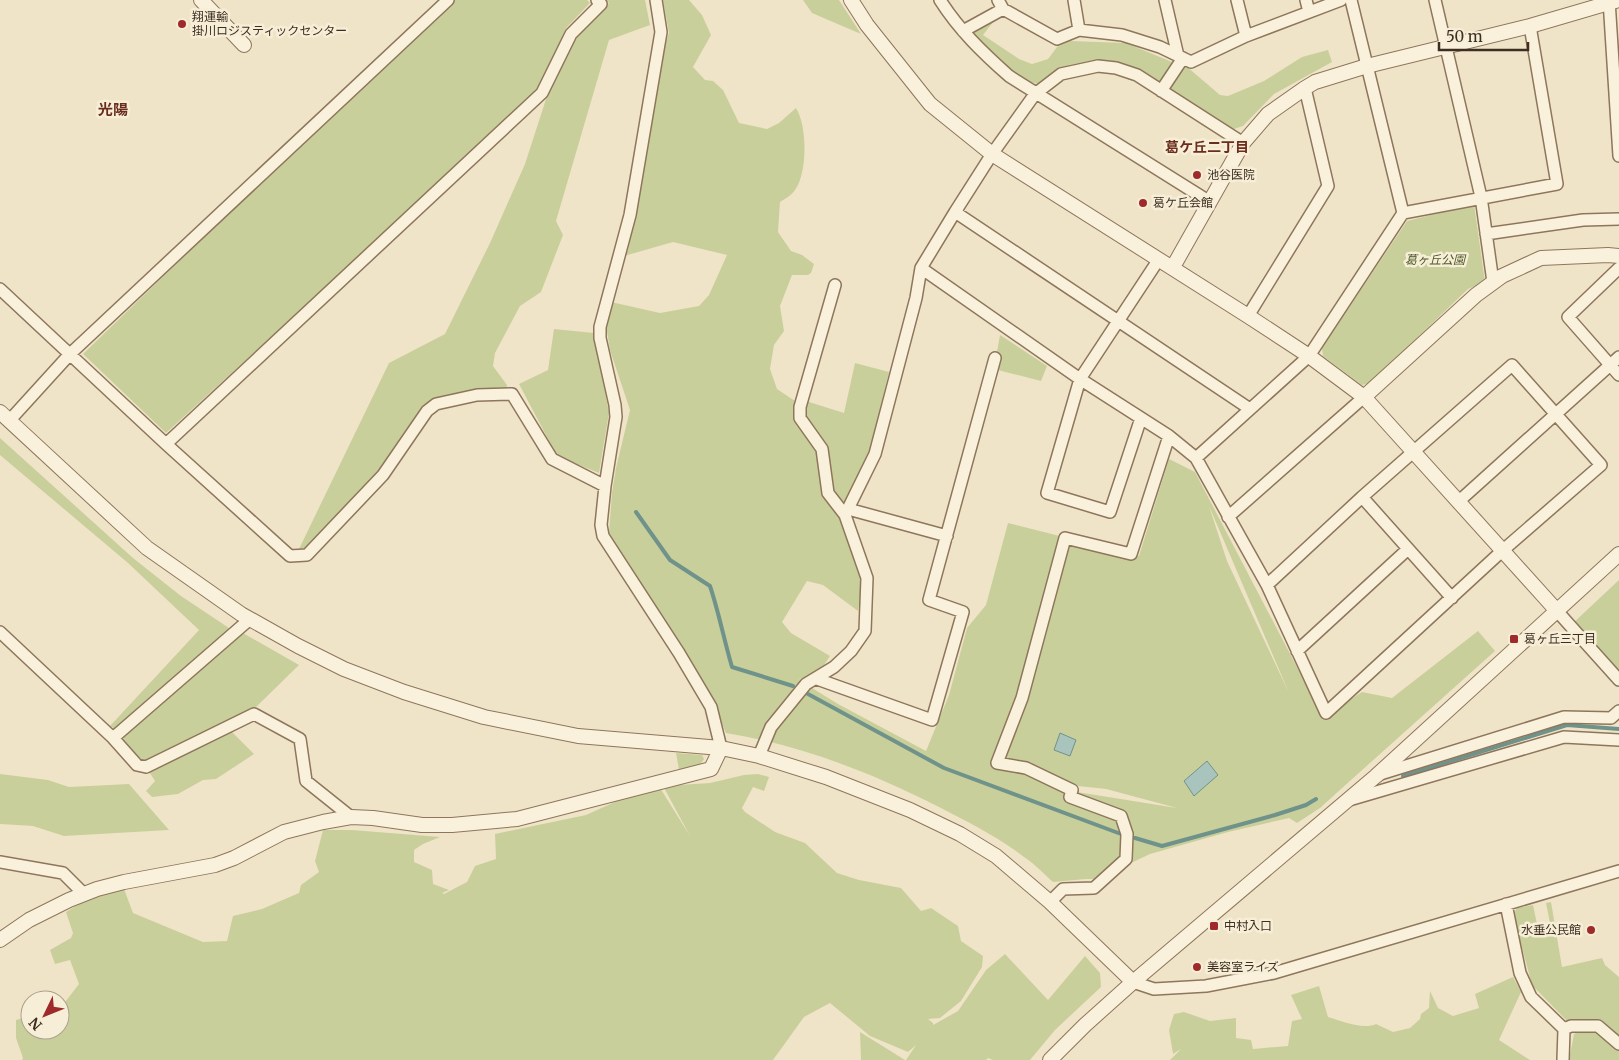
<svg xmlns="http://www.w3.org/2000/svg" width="1619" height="1060" font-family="Merriweather,'Noto Sans JP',serif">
  <rect width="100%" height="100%" fill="#f0e4c8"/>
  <path fill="#c9cf9b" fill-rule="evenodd" d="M 449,0 L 587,0 L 590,3 L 566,28 L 537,94 L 166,433 L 83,354 Z
    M 606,0 L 645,0 L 650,25 L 609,40 L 556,221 L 563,235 L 541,292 L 520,306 L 495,353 L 493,366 L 507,385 L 506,391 L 436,401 L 381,473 L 313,546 L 299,549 L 389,363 L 445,334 L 490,243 L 525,164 L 547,96 L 576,37 L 609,3 Z
    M 663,0 L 689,0 L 702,15 L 711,35 L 693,67 L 705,80 L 713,81 L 723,90 L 739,123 L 767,129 L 779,123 L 796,108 C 807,125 808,172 795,190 C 792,195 785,199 780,202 L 778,232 L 791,251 L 802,255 L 814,264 L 811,273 L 808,275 L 792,275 L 780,306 L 784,331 L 774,345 L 770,369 L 777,389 L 798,403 L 806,401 L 844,413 L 855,363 L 889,372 L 869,454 L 848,509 L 864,572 L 858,611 L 823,585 L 807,581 L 782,622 L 791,633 L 830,656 L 824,665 L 799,680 L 838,704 L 926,751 L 949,695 L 967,628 L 986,605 L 1008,523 L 1139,556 L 1169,459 L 1195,472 L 1323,717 L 1362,692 L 1392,698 L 1478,631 L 1495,651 L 1341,789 L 1320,808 L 1297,823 L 1289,818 L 1228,832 L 1150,854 L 1131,863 L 1104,879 L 1086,879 L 1053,882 C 1044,874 1035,864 1024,857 C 998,837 968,822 939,807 C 872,773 801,745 726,733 L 716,710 L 609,533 L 612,493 L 616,468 L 630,410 L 610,350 L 606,325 L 611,302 L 660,313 L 699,306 L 709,295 L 727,255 L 673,242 L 624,256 L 628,250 L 651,85 L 669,33 ZM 1209,506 L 1289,693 L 1227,561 ZM 1078,786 L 1106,789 L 1177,808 L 1077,792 Z
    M 803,0 L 839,0 L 861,34 L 812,13 Z
    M 994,21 L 983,35 L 1019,59 L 1032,64 L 1048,59 L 1057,47 L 1070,41 L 1126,43 L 1172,62 L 1159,84 L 1126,66 L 1094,60 L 1069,65 L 1038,84 C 1012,79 991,52 973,35 L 979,25 Z
    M 1328,50 L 1332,62 L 1274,94 L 1243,126 L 1231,130 L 1169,89 L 1186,66 L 1220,95 L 1228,96 L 1264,81 L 1302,57 Z
    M 1474,204 L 1485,282 L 1468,289 L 1370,383 L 1362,385 L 1323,356 L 1322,348 L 1407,221 Z
    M 554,329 L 594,333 L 609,413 L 599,473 L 557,456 L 519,384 L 548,370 Z
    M 1000,335 L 1047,366 L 1041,381 L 994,369 Z
    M 0,438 L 133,558 L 181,596 L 229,628 L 117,730 L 110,726 L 199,630 L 128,563 L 0,455 Z
    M 1619,580 L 1619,680 L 1572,624 Z
    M 243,633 L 299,665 L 254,709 L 148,762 L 136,756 L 123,744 L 124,736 Z
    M 231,731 L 254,754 L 216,779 L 203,780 L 178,794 L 152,797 L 146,791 L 155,781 L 148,770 Z
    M 676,753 L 702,755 L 704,759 L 700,765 L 679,770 Z
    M 0,774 L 48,780 L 69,787 L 129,784 L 169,830 L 64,836 L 33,826 L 0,824 Z
    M 758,774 L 769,777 L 764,791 L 753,787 L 742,808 L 745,812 L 775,832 L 805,843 L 837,873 L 859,880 L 901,888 L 921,911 L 931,908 L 958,926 L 961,941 L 983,956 L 982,967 L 961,1001 L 940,1018 L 928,1019 L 933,1023 L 933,1025 L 958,1011 L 986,970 L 1005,954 L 1048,1000 L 1085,956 L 1100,973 L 1101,987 L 1055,1030 L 1030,1060 L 993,1060 L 988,1058 L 986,1060 L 906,1060 L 916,1045 L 908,1052 L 870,1036 L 830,1003 L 804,1017 L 773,1060 L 22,1060 L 23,1058 L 16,1038 L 16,1020 L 30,1016 L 30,1030 L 60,1030 L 60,1006 L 62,1006 L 79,984 L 70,960 L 55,964 L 50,950 L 71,938 L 73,933 L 66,912 L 90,897 L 124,889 L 133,913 L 203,942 L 227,941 L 233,916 L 262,909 L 299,893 L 301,885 L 319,872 L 315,861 L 323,830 L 352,830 L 440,837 L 423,844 L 414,850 L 414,862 L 432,870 L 433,884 L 449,890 L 442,893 L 444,894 L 467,882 L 475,866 L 496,859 L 495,834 L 586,815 L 657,783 L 690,836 L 663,786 L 710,783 L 744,775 Z
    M 1551,902 L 1562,967 L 1602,958 L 1605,965 L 1619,977 L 1619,1060 L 1569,1060 L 1574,1034 L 1603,1020 L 1568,1022 L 1532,985 L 1513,914 L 1517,908 L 1533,905 L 1538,929 L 1551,928 L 1546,903 Z
    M 1513,977 L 1521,992 L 1499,1040 L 1530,1060 L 1170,1060 L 1181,1049 L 1173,1054 L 1169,1030 L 1174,1014 L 1184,1012 L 1210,1021 L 1236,1018 L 1236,1038 L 1251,1040 L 1253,1049 L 1288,1046 L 1292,1021 L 1302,1019 L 1291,995 L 1319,986 L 1328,1017 C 1342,1021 1363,1030 1376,1024 L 1393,1032 L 1410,1028 L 1420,1019 L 1421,1014 L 1429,1008 L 1430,991 L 1438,1008 L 1453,1016 L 1479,1008 L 1475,994 Z
    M 860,1032 L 905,1060 L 861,1060 Z"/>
  <path fill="#a9c4bc" stroke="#6f938a" d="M 1060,733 L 1076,740 L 1070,756 L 1054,750 Z
    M 1207,761 L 1218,775 L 1194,796 L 1184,781 Z"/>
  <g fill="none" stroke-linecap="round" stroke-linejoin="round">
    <path stroke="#6f938a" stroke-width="4" d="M 636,512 L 670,560 L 710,586 C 719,613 724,640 732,667 L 793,686
      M 808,694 L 944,768 L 1121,834
      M 1403,776 L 1567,725 L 1619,729
      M 1135,838 L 1162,846 L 1275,815 L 1306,805 L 1316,799"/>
    <defs>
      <path id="minor" d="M 656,0 L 661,32 L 630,215 L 600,327 L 600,338 L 615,405 L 616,417 L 605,486 L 601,525 L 603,536 L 679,653 L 711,707 L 721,748
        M 940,0 C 959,30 983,53 1009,76 L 1210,202
        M 998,0 L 1003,9 L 1057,39 L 1079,30 L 1122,35 L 1160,47 L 1191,62 L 1246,36 L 1341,0
        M 1074,0 L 1079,30
        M 1165,0 L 1178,56
        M 1237,0 L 1246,36
        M 1306,0 L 1309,12
        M 1351,0 L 1403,213
        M 1435,0 L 1481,197 L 1493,282
        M 1609,0 L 1619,156
        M 963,31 L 1003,9
        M 1161,91 L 1183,58
        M 955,212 L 1250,409
        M 1486,234 L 1583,220 L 1619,219
        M 921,268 L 1080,379 L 1169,436 L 1196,458 L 1267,585 L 1326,713 L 1502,551 L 1601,465 L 1512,365 L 1362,497 L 1267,585
        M 1619,268 L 1568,317 L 1619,375
        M 835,285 L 800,407 L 800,418 L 822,449 L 828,493 L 845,515
        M 0,289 L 166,444 L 290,556 L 307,555 L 383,475 L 427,411 L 436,404 L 477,395 L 512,394 L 552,459 L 605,486
        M 1248,316 L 1328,186 L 1305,88
        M 1141,418 L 1110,512 L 1047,493 L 1080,379 L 1159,259
        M 9,421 L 70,354 L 448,0
        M 166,444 L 542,93 L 571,34 L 601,4 L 597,0
        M 1196,458 L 1309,356 L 1403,213 L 1557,184 L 1530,26
        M 1362,497 L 1452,598
        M 1458,502 L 1619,357
        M 848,509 L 947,536
        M 1228,517 L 1364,397
        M 1557,611 L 1619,680
        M 0,632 L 113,738 L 137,765 L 146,767 L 254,714 L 300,739 L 306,781 L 351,817
        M 1297,651 L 1408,549
        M 817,679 L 932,720 L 963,612 L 929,600 L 995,358
        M 113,738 L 250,619
        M 759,756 L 771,727 L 806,684 L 834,667 L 851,651 L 865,631 L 867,578 L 845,515 L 875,454 L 916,298 L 921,268 L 955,212 L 992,154 L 1035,94 L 1061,74 L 1098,66 L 1116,68 L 1137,75 L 1243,143
        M 1377,775 L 1564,717 L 1611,718 L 1619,711
        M 1349,800 L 1564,737 L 1619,740
        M 0,862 L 63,873 L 84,894
        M 1050,902 L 1063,889 L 1094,888 L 1126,859 L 1127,834 L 1121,816 L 1070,797 L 1072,790 L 1026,768 L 997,763 L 1022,698 L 1065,538 L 1131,554 L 1169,436
        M 1506,904 L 1520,973 L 1531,997 L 1564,1029 L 1571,1026 L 1598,1026 L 1619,1044
        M 1133,982 L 1154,989 L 1206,986 L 1274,973 L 1619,871
        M 1563,1060 L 1564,1029"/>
      <path id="tertiary" d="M 201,0 L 244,45
        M 851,0 L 867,25 L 930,104 L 992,154 L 1248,316 L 1309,356 L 1364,397 L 1557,611
        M 1173,267 L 1243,143 L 1268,114 L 1305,88 L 1315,82 L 1367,66 L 1530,26 L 1619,0
        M 1364,397 L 1476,295 L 1502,276 L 1541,258 L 1608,255 L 1619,256
        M 0,412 L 147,548 L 241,614 L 298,646 L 344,669 L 404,692 L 484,717 L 578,736 L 721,748 L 759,756 L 826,777 L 910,810 L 960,834 L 996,856 L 1050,902 L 1133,982
        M 0,940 L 29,920 L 69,900 L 97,889 L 124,882 L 215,865 L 234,858 L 284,832 L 323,822 L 351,817 L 373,818 L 422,825 L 452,825 L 517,819 L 711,769 L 721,748
        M 1050,1060 L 1085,1025 L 1133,982 L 1376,776 L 1619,554"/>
    </defs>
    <use href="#minor" stroke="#8d765c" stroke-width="14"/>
    <use href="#tertiary" stroke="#8d765c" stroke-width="16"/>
    <use href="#minor" stroke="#faf1dc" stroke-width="11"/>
    <use href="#tertiary" stroke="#faf1dc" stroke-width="14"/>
  </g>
  <g fill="#9e2a2b" stroke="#f7eed8" stroke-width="2">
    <circle cx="182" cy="24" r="5"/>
    <circle cx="1197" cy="175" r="5"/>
    <circle cx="1143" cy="203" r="5"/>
    <rect x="1509" y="634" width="10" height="10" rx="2.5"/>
    <rect x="1209" y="921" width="10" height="10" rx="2.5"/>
    <circle cx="1591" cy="930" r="5"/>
    <circle cx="1197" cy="967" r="5"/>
  </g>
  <g text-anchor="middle" stroke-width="5" stroke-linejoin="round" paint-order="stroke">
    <g font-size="12" fill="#3d2e20" stroke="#f7eed8" text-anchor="start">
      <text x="192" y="21">翔運輸<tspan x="192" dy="14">掛川ロジスティックセンター</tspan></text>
      <text x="1207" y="179">池谷医院</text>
      <text x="1153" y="207">葛ケ丘会館</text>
      <text x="1524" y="643">葛ヶ丘三丁目</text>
      <text x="1224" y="930">中村入口</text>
      <text x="1581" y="934" text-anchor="end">水垂公民館</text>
      <text x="1207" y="971">美容室ライズ</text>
    </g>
    <g font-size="12" font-style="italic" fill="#4d5a26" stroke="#f7eed8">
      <text x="1435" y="264">葛ヶ丘公園</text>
    </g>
    <g font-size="14" font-weight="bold" fill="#6b2e1e" stroke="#f7eed8">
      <text x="1207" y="152">葛ケ丘二丁目</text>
    </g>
    <g font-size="15" font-weight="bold" fill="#6b2e1e" stroke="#f7eed8">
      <text x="113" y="115">光陽</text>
    </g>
  </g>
  <g transform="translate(45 1015) rotate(227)"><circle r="24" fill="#f7eed8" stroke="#ada18e"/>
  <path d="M0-4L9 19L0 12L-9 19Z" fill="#9e2a2b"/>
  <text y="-8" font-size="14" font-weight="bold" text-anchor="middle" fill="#3d2e20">N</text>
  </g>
  <path d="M1439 42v8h89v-8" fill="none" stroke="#3d2e20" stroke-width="2.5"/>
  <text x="1446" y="42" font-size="15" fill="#3d2e20" stroke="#f7eed8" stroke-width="4" paint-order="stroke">50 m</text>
</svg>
